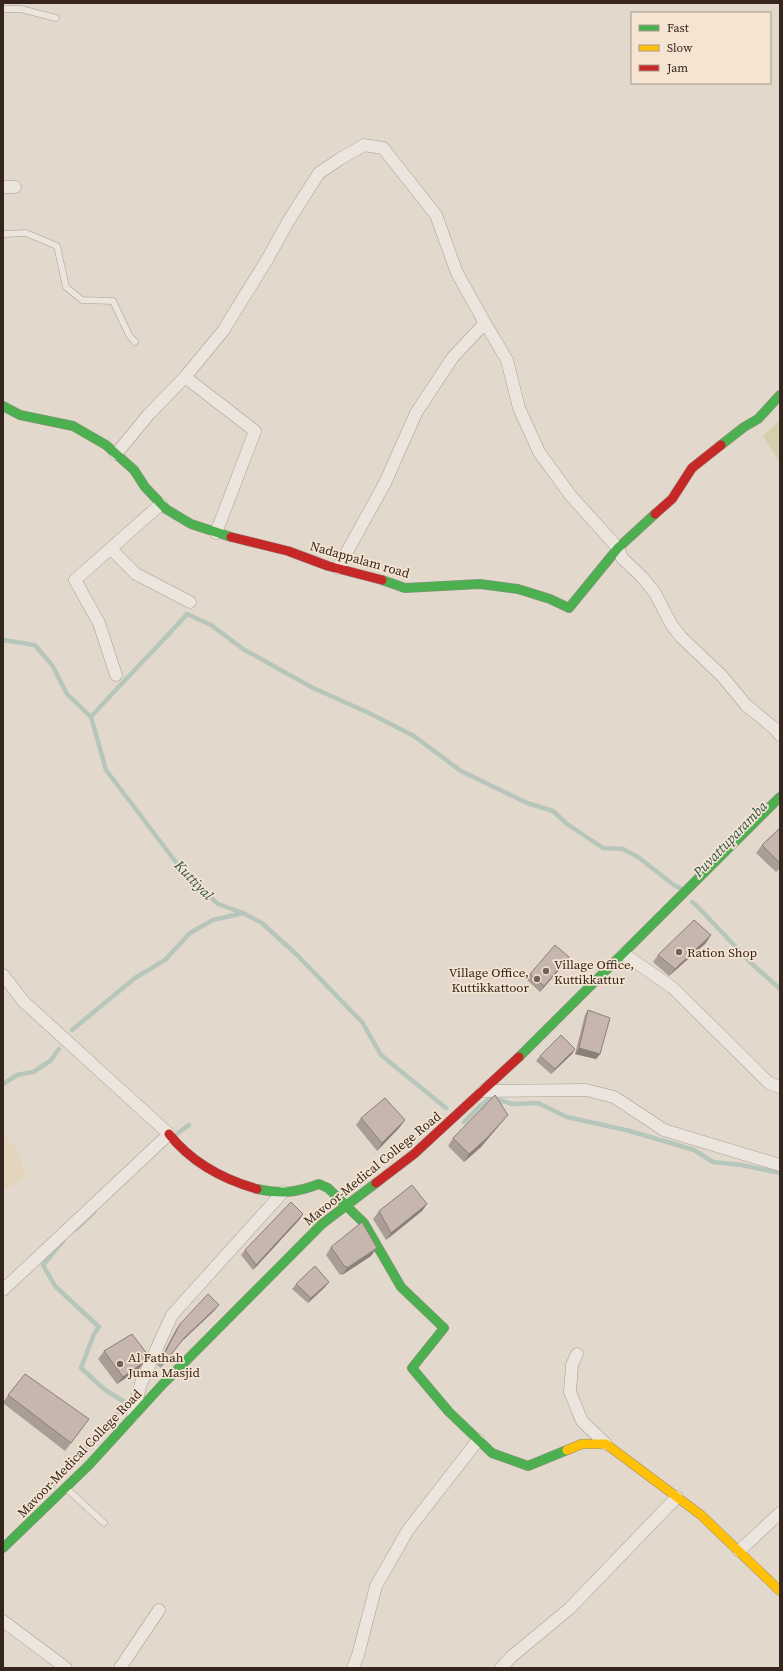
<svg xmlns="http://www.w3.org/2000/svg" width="783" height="1671" font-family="'Source Serif 4',serif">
  <rect width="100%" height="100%" fill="#e3d8cc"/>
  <path fill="#e2d5bc" d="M 3,1135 L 16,1148 L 26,1176 L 3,1191 Z"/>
  <path fill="#d6cfae" d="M 780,420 L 780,463 L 763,436 Z"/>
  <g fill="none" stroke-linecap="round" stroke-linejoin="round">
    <path stroke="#b7c6ba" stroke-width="4.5" d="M 3,640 L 35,645 L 52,665 L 67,694 L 91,717 L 106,770 L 185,874 L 218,904 L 243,913 L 262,923 L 297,955 L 362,1022 L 381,1055 L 446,1108
      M 91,717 C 122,682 156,649 187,614 L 211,625 L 243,649 L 313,688 L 367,712 L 414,736 L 461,771 L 527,803 L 553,811 L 567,824 L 603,848 L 623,849 L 638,857 L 674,885 L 682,889
      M 692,902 L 696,905 L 750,962 L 780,989
      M 72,1030 L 135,978 L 165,960 L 190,933 L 213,920 L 243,913
      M 3,1084 L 17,1075 L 33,1072 L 50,1061 L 59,1049
      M 464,1122 L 481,1105 L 491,1098 L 513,1104 L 538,1103 L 567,1117 L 630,1131 L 694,1150 L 713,1162 L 741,1165 L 780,1173
      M 178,1133 L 189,1125
      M 76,1229 L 94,1212
      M 49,1490 L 126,1403 L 104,1389 L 81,1368 L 94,1334 L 99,1327 L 55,1286 L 43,1265 L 63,1241"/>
    <defs>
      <path id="lane" d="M 3,9 L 21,9 L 56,18
        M 3,234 L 26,233 L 57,246 L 66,287 L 82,300 L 113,301 L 129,335 L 135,342
        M 67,1489 L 104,1523"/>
      <path id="street" d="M 3,187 L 15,187
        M 185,377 L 255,431 L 216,533
        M 116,454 L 149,414 L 185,377 L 223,331 L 268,258 L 289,220 L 319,173 L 340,159 L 364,145 L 383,148 L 436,215 L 457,273 L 485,323
        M 111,549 L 136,574 L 190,602
        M 338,568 L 385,483 L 416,413 L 453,357 L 485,323 L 507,360 L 519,408 L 539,452 L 571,496 L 618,548 L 622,558 L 642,577 L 655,593 L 671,624 L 681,637 L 722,676 L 746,705 L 774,728 L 780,735
        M 116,675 L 99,623 L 75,580 L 161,504
        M 624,954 L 673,988 L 769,1083 L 780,1087
        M 3,975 L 24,1002 L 169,1134 L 3,1290
        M 483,1091 L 586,1090 L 614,1097 L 664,1130 L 780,1165
        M 577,1354 L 572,1365 L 570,1392 L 582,1421 L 606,1444
        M 133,1415 L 141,1383 L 172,1315 L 283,1192
        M 739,1551 L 780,1513
        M 3,1621 L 66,1668
        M 120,1668 L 159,1610
        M 353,1668 L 358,1655 L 376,1586 L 408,1530 L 478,1440
        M 501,1668 L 511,1657 L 569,1609 L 677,1497"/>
      <path id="fast" d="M 3,406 L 20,415 L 73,426 L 106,445 L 134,470 L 145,487 L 166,509 L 191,524 L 231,537
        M 721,445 L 744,427 L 758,419 L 780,395
        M 382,580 L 405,588 L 480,584 L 518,589 L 550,599 L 569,608 L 618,548 L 655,514
        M 519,1057 L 780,797
        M 257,1189 C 282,1194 295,1193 319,1184 L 328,1188 L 364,1223 L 401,1287 L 444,1328 L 412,1368 L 449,1412 L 492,1453 L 528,1466 L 567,1450
        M 3,1548 L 89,1465 L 162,1385 L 322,1224 L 376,1183"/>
      <path id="slow" d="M 567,1450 L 582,1444 L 606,1444 L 701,1515 L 780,1591"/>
      <path id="jam" d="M 655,514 L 672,499 L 692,468 L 721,445
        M 231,537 L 288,551 L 328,566 L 382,580
        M 169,1134 C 191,1162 222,1179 257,1189
        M 376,1183 L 414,1154 L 519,1057"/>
    </defs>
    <use href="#lane" stroke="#a89e95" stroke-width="7"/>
    <use href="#street" stroke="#a89e95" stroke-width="13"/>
    <use href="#fast" stroke="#988d85" stroke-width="10"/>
    <use href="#slow" stroke="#988d85" stroke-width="10"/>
    <use href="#jam" stroke="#988d85" stroke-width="10"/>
    <use href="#lane" stroke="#ece5dd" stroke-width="6"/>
    <use href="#street" stroke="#ece5dd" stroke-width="12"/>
    <use href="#fast" stroke="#4caf50" stroke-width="9"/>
    <use href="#slow" stroke="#ffc107" stroke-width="9"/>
    <use href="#jam" stroke="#c62828" stroke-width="9"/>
  </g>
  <path fill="#aa9d95" d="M 780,828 L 780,868 L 776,872 L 756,853 L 762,845 Z
    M 706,943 L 669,976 L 653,962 L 658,955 Z
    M 565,963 L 540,992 L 526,979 L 530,974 Z
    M 588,1010 L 600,1054 L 596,1059 L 575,1054 L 585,1015 Z
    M 572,1054 L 551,1074 L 536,1061 L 540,1056 Z
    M 361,1118 L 405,1120 L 399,1128 L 377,1151 L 356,1125 Z
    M 502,1122 L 481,1147 L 464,1162 L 448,1146 L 453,1138 Z
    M 427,1204 L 422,1211 L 386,1240 L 373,1219 L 379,1211 Z
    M 300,1219 L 253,1270 L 241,1255 L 245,1250 Z
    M 331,1247 L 371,1256 L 342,1275 L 341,1274 L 340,1275 L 326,1255 Z
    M 329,1282 L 325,1287 L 308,1303 L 292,1289 L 296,1284 Z
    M 215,1310 L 181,1342 L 161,1368 L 157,1365 L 176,1329 L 180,1324 Z
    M 104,1351 L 139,1369 L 117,1384 L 98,1359 Z
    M 8,1395 L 89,1419 L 65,1451 L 3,1403 Z"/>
  <path fill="#8b7f79" d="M 711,935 L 706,943 L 669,976 L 675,969 Z
    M 569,957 L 565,963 L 540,992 L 544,986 Z
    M 579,1048 L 600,1054 L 596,1059 L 575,1054 Z
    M 575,1049 L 572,1054 L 551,1074 L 555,1069 Z
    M 508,1115 L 502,1122 L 481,1147 L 464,1162 L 469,1154 Z
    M 405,1120 L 399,1128 L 377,1151 L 382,1143 Z
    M 427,1204 L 422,1211 L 386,1240 L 391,1233 Z
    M 303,1214 L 300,1219 L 253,1270 L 256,1265 Z
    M 377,1248 L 371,1256 L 342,1275 L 347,1268 Z
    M 329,1282 L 325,1287 L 308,1303 L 311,1298 Z
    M 219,1305 L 215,1310 L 181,1342 L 161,1368 L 185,1337 Z
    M 144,1362 L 139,1369 L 117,1384 L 123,1377 Z"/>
  <path fill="#c6b6ad" stroke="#8b7f79" d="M 780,828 L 780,863 L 762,845 Z
    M 694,920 L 711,935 L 675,969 L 658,955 Z
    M 555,945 L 569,957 L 544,986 L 530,974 Z
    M 588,1010 L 610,1018 L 600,1054 L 579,1048 Z
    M 561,1035 L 575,1049 L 555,1069 L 540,1056 Z
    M 495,1095 L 508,1115 L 486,1139 L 469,1154 L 453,1138 Z
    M 385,1098 L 405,1120 L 382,1143 L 361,1118 Z
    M 412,1185 L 427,1204 L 391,1233 L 379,1211 Z
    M 291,1202 L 303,1214 L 256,1265 L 245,1250 Z
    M 362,1222 L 377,1248 L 347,1268 L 346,1266 L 345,1267 L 331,1247 Z
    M 315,1266 L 329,1282 L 311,1298 L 296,1284 Z
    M 208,1294 L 219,1305 L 185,1337 L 165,1362 L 161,1360 L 180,1324 Z
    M 132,1334 L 148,1355 L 144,1362 L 123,1377 L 104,1351 Z
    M 25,1374 L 89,1419 L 71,1443 L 8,1395 Z"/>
  <g fill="#73645a" stroke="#f4e4d1" stroke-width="1.5">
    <circle cx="679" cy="952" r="4"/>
    <circle cx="546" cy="971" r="4"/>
    <circle cx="537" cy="979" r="4"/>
    <circle cx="120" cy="1364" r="4"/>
  </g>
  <g text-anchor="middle" stroke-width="3.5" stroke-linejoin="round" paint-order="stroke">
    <g font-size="13" fill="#36251d" stroke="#f4e4d1">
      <text transform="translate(360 559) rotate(16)" y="5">Nadappalam road</text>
      <text transform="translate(372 1168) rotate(-39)" y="5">Mavoor-Medical College Road</text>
      <text transform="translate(79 1453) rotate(-46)" y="5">Mavoor-Medical College Road</text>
    </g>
    <g font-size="13" fill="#36251d" stroke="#f4e4d1" text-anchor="start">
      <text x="687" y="957">Ration Shop</text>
      <text x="554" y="969">Village Office,<tspan x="554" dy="15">Kuttikkattur</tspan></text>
      <text x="529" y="977" text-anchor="end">Village Office,<tspan x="529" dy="15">Kuttikkattoor</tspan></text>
      <text x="128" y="1362">Al Fathah<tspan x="128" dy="15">Juma Masjid</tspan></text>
    </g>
    <g font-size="14" font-style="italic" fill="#2d564c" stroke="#f4e4d1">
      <text transform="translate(730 839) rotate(-46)" y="5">Puvattuparamba</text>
      <text transform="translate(194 880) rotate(46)" y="5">Kuttiyal</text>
    </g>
  </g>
  <rect width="783" height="1671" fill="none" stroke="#36251d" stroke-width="8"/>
  <rect x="631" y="12" width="140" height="72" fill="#f4e4d1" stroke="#a89889"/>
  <rect x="639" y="25" width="20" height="6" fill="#4caf50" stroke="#a89889"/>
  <text x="667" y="32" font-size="12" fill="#36251d">Fast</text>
  <rect x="639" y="45" width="20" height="6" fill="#ffc107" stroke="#a89889"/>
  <text x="667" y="52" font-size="12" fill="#36251d">Slow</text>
  <rect x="639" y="65" width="20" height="6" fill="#c62828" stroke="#a89889"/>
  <text x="667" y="72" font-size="12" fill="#36251d">Jam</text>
</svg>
